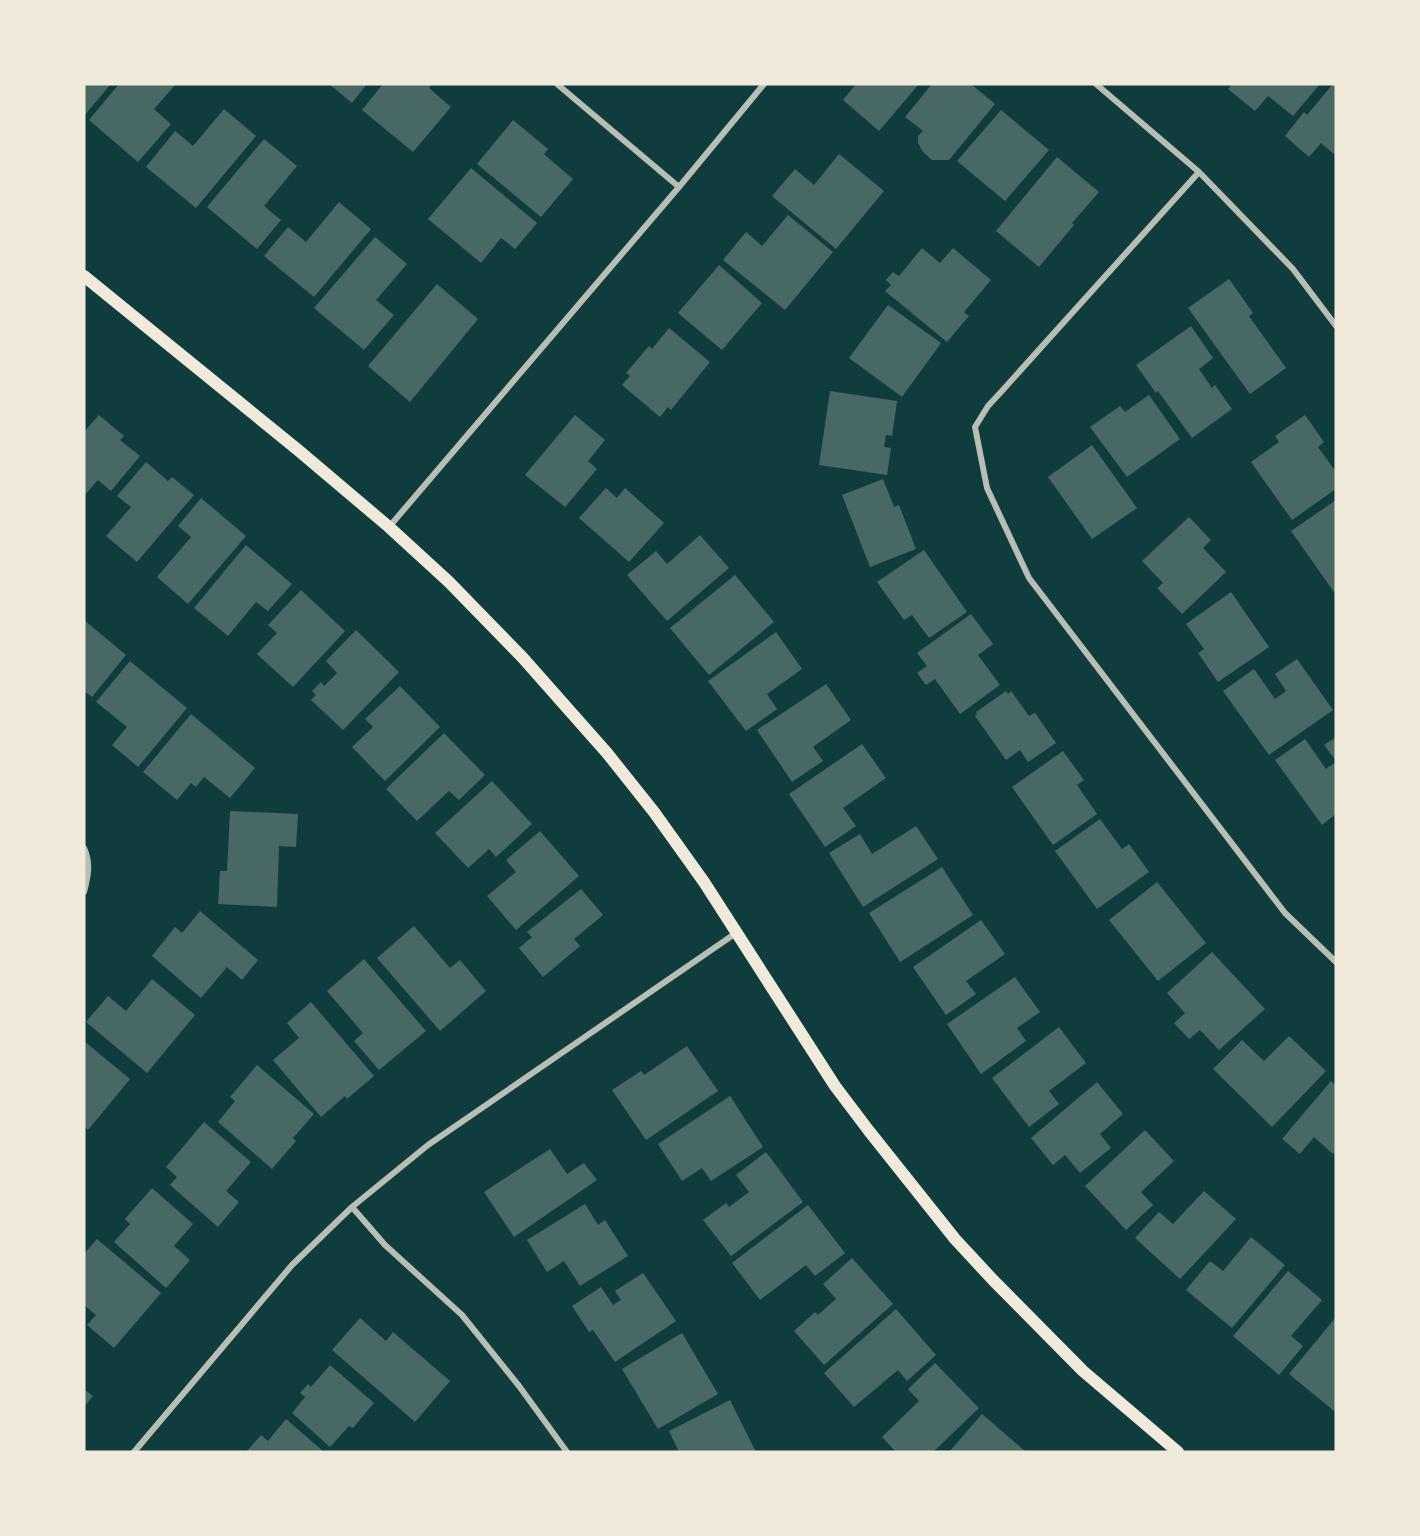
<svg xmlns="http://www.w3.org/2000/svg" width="1420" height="1536" font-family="Merriweather,serif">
  <rect width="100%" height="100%" fill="#0f3d3e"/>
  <path fill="#486865" d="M 84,84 L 111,84 L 84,116 Z
    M 119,84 L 176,84 L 154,109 L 171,124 L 138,162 L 89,120 Z
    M 329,84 L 367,84 L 352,103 Z
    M 383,84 L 432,84 L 429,88 L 451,107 L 413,152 L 362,110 Z
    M 856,84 L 919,84 L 879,131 L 843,100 Z
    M 932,84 L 971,84 L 995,104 L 949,160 L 932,160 L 923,152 L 918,143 L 918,136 L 923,131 L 905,117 Z
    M 1232,84 L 1320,84 L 1293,116 L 1268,96 L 1255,111 L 1228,89 Z
    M 1333,84 L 1336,84 L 1336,156 L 1321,143 L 1309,157 L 1285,136 L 1304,112 L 1307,115 Z
    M 224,109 L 256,136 L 196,208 L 146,167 L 175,131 L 193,146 Z
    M 1001,110 L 1049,150 L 1005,201 L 957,161 Z
    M 513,120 L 548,149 L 544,154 L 573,179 L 541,217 L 477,164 Z
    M 264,139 L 297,166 L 264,206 L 281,220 L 257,249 L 207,207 Z
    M 839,154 L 884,191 L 836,249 L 772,196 L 795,169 L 814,185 Z
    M 1057,157 L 1099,192 L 1072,223 L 1074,225 L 1039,267 L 996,231 Z
    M 471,168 L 537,223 L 515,249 L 501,238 L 481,263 L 428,219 Z
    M 339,202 L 371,229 L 314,297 L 264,256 L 288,227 L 306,242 Z
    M 788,215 L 833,252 L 785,310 L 723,260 L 746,232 L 762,246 Z
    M 375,237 L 407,264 L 376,300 L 394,315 L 364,350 L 314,308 Z
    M 922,248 L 940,263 L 953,248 L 991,280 L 964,312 L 969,316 L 947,342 L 885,291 L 891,285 L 886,280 L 893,272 L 899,276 Z
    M 719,265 L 762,303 L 722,350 L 678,313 Z
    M 1229,279 L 1253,313 L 1249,316 L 1286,368 L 1250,394 L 1188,308 Z
    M 437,284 L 478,319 L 410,402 L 368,366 Z
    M 888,305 L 941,343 L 902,397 L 849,358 Z
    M 1191,326 L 1213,358 L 1199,369 L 1212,388 L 1215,385 L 1232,409 L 1192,438 L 1158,391 L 1156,393 L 1136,365 Z
    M 669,328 L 710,362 L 671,410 L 668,407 L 660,417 L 622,385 L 630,376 L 626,373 L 649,346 L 652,349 Z
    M 830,391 L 897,401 L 892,436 L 886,435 L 884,447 L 891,448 L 887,475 L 819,465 Z
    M 1149,395 L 1180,439 L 1127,477 L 1090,427 L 1120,406 L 1125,412 Z
    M 99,415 L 124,436 L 120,440 L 140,456 L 111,491 L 98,480 L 84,496 L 84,432 Z
    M 575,415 L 605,440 L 588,461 L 597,469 L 565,507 L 525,475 Z
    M 1305,415 L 1324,442 L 1318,447 L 1336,472 L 1336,489 L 1292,520 L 1251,462 L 1279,442 L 1275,436 Z
    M 1092,445 L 1137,508 L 1092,539 L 1048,477 Z
    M 146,462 L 168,481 L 172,477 L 194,495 L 137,562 L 106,536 L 131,507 L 117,496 Z
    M 883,479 L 894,507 L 899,505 L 916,549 L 870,567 L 842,495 Z
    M 606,488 L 617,498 L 625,488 L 664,523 L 629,562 L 579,518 Z
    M 201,498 L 246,536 L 188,604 L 157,577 L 191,537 L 178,526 Z
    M 1336,500 L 1336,595 L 1291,531 Z
    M 1189,517 L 1211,540 L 1203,548 L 1226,572 L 1182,614 L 1157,588 L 1163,583 L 1142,561 Z
    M 700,535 L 729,568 L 667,621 L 627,575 L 656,551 L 667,564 Z
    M 246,545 L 292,584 L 268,611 L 256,602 L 228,636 L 194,608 Z
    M 924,550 L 967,612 L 929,638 L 912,615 L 904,620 L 877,582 Z
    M 735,575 L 774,622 L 709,675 L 670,628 Z
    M 301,590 L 345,631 L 293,687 L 257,654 L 277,633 L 268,625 Z
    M 1231,592 L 1269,647 L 1218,682 L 1198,653 L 1204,649 L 1186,624 Z
    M 971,614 L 993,644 L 978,655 L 1000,685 L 960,714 L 935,679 L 926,685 L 917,673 L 927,666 L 917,653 Z
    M 84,620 L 126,655 L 92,697 L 84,691 Z
    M 356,630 L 399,672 L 343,730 L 311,700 L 316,695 L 312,691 L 321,682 L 324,686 L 337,673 L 326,661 Z
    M 776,632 L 802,669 L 767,694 L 777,709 L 746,731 L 708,681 Z
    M 1297,659 L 1333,710 L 1269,755 L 1223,691 L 1254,669 L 1275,699 L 1286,691 L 1275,674 Z
    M 130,661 L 187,708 L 138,767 L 112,745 L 127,727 L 96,702 Z
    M 826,684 L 851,720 L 813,747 L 823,761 L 792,782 L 757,730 Z
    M 400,686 L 440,727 L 385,781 L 352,747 L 373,727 L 365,719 Z
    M 1006,691 L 1008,694 L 1011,691 L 1029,716 L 1035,713 L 1056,743 L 1028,762 L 1020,750 L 1006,760 L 975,716 L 977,714 L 976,712 Z
    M 191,714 L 255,768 L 230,798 L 204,777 L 196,787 L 191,783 L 177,800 L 143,772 Z
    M 444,733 L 485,775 L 459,800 L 449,791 L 417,821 L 386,789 Z
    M 1336,737 L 1336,761 L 1324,745 Z
    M 1305,739 L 1326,769 L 1336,762 L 1336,814 L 1322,825 L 1275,760 Z
    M 862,744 L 886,778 L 843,808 L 856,826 L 825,847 L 789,794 Z
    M 1063,751 L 1084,780 L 1077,785 L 1097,814 L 1053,845 L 1012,787 Z
    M 492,781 L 532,824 L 496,857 L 489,849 L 468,868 L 435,833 Z
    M 230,811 L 298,814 L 296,847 L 279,846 L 277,907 L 218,904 L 220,871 L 227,871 Z
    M 1100,819 L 1122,849 L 1129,844 L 1149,872 L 1097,909 L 1055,851 Z
    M 916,826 L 938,859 L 863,907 L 829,853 L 860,834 L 872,854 Z
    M 540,831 L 579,876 L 516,930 L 487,896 L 516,872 L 506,860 Z
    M 942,867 L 973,915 L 900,962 L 869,913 Z
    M 1157,882 L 1206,943 L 1158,981 L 1109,920 Z
    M 581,889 L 603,915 L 574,939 L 580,946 L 543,977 L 519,948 L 532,937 L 527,932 Z
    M 200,911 L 258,960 L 242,980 L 227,967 L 201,998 L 152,956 L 175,927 L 182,933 Z
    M 981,920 L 1005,954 L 966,981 L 976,994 L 946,1015 L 913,967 Z
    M 414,926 L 450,968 L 460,960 L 486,991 L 440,1031 L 377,958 Z
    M 1212,952 L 1265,1009 L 1219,1050 L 1200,1030 L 1189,1039 L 1174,1023 L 1185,1013 L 1167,993 Z
    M 364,959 L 426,1031 L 379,1070 L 354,1041 L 363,1033 L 327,991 Z
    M 1015,977 L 1040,1012 L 1017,1028 L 1026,1041 L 981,1074 L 947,1024 Z
    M 152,979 L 195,1015 L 147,1073 L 86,1022 L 108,996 L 126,1011 Z
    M 311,1002 L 374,1076 L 347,1099 L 345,1096 L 321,1117 L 273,1060 L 299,1038 L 287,1023 Z
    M 1059,1027 L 1086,1063 L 1049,1091 L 1059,1104 L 1029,1127 L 992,1078 Z
    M 1289,1036 L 1326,1071 L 1272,1127 L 1213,1069 L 1242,1040 L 1264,1061 Z
    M 84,1041 L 130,1079 L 88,1130 L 84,1126 Z
    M 687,1046 L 718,1091 L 646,1140 L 612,1090 L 641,1071 L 644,1075 Z
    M 257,1065 L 314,1114 L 293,1138 L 296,1141 L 272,1169 L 218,1122 L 235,1101 L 230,1097 Z
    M 1331,1081 L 1336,1086 L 1336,1150 L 1333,1154 L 1314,1137 L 1300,1154 L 1282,1139 Z
    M 1097,1082 L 1123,1114 L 1100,1134 L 1111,1148 L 1080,1173 L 1065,1155 L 1053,1165 L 1031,1138 Z
    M 730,1096 L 763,1147 L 711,1181 L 702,1168 L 682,1181 L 658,1144 Z
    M 204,1122 L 251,1162 L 226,1191 L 239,1202 L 218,1227 L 170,1185 L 177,1177 L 166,1167 Z
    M 1145,1130 L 1174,1161 L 1141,1192 L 1153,1205 L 1126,1230 L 1085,1186 Z
    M 550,1149 L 567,1174 L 584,1163 L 597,1180 L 514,1237 L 484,1192 Z
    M 766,1152 L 803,1202 L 731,1256 L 703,1220 L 726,1203 L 729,1207 L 749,1192 L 736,1175 Z
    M 152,1188 L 193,1224 L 174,1246 L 190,1260 L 166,1288 L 114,1242 L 130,1224 L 125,1219 Z
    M 1204,1191 L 1236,1219 L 1180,1279 L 1135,1238 L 1159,1212 L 1173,1224 Z
    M 585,1204 L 598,1225 L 605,1220 L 628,1256 L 580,1286 L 564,1261 L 547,1272 L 527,1240 Z
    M 808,1205 L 845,1253 L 815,1276 L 806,1265 L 760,1300 L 732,1263 Z
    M 1251,1237 L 1285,1265 L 1232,1328 L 1186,1290 L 1210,1261 L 1223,1271 Z
    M 97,1239 L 161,1293 L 114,1348 L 87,1325 L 96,1315 L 84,1305 L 84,1254 Z
    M 852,1258 L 893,1304 L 824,1365 L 794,1331 L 815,1312 L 818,1315 L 836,1299 L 823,1284 Z
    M 1288,1271 L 1322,1300 L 1291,1336 L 1303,1346 L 1279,1375 L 1233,1336 Z
    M 643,1273 L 676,1321 L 615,1362 L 593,1330 L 589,1332 L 572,1306 L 601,1287 L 613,1305 L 621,1300 L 615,1291 Z
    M 896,1309 L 936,1355 L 907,1381 L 898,1370 L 854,1407 L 824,1373 Z
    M 1336,1317 L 1336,1408 L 1334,1411 L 1289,1374 Z
    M 360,1318 L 386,1341 L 393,1332 L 450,1381 L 415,1422 L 332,1350 Z
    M 682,1333 L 718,1394 L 658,1429 L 622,1369 Z
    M 935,1363 L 979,1408 L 933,1452 L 896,1452 L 882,1437 L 919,1401 L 908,1389 Z
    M 330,1365 L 374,1403 L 353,1428 L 349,1426 L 330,1447 L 292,1413 L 305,1397 L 300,1393 L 308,1384 L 311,1387 Z
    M 84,1389 L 93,1396 L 84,1407 Z
    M 730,1400 L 756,1452 L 679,1452 L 669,1431 Z
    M 982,1414 L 1026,1452 L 949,1452 Z
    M 286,1419 L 324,1452 L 246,1452 L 261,1435 L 268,1441 Z"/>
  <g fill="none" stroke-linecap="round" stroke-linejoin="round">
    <path stroke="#b8beb3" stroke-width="6" d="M 557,84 L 679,187
      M 1096,84 L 1199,172 L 1293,269 L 1336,326
      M 1199,172 L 1001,392 L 988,406 L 975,427 L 987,488 L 1029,578 L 1285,913 L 1336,962
      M 389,527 L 679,187 L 764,84
      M 84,848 C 91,863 88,877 84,892
      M 352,1207 L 385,1245 L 462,1315 L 519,1386 L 567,1452
      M 134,1452 L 292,1265 L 352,1207 L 428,1145 L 736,933"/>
    <path stroke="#f1e9da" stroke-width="12" d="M 84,276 L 298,450 L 389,527 L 449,582 L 523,658 L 607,753 L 654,812 L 704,882 L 835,1086 L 869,1131 L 955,1239 L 993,1280 L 1083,1371 L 1178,1452"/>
  </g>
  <rect width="1420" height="1536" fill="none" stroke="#f1e9da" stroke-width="171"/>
</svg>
